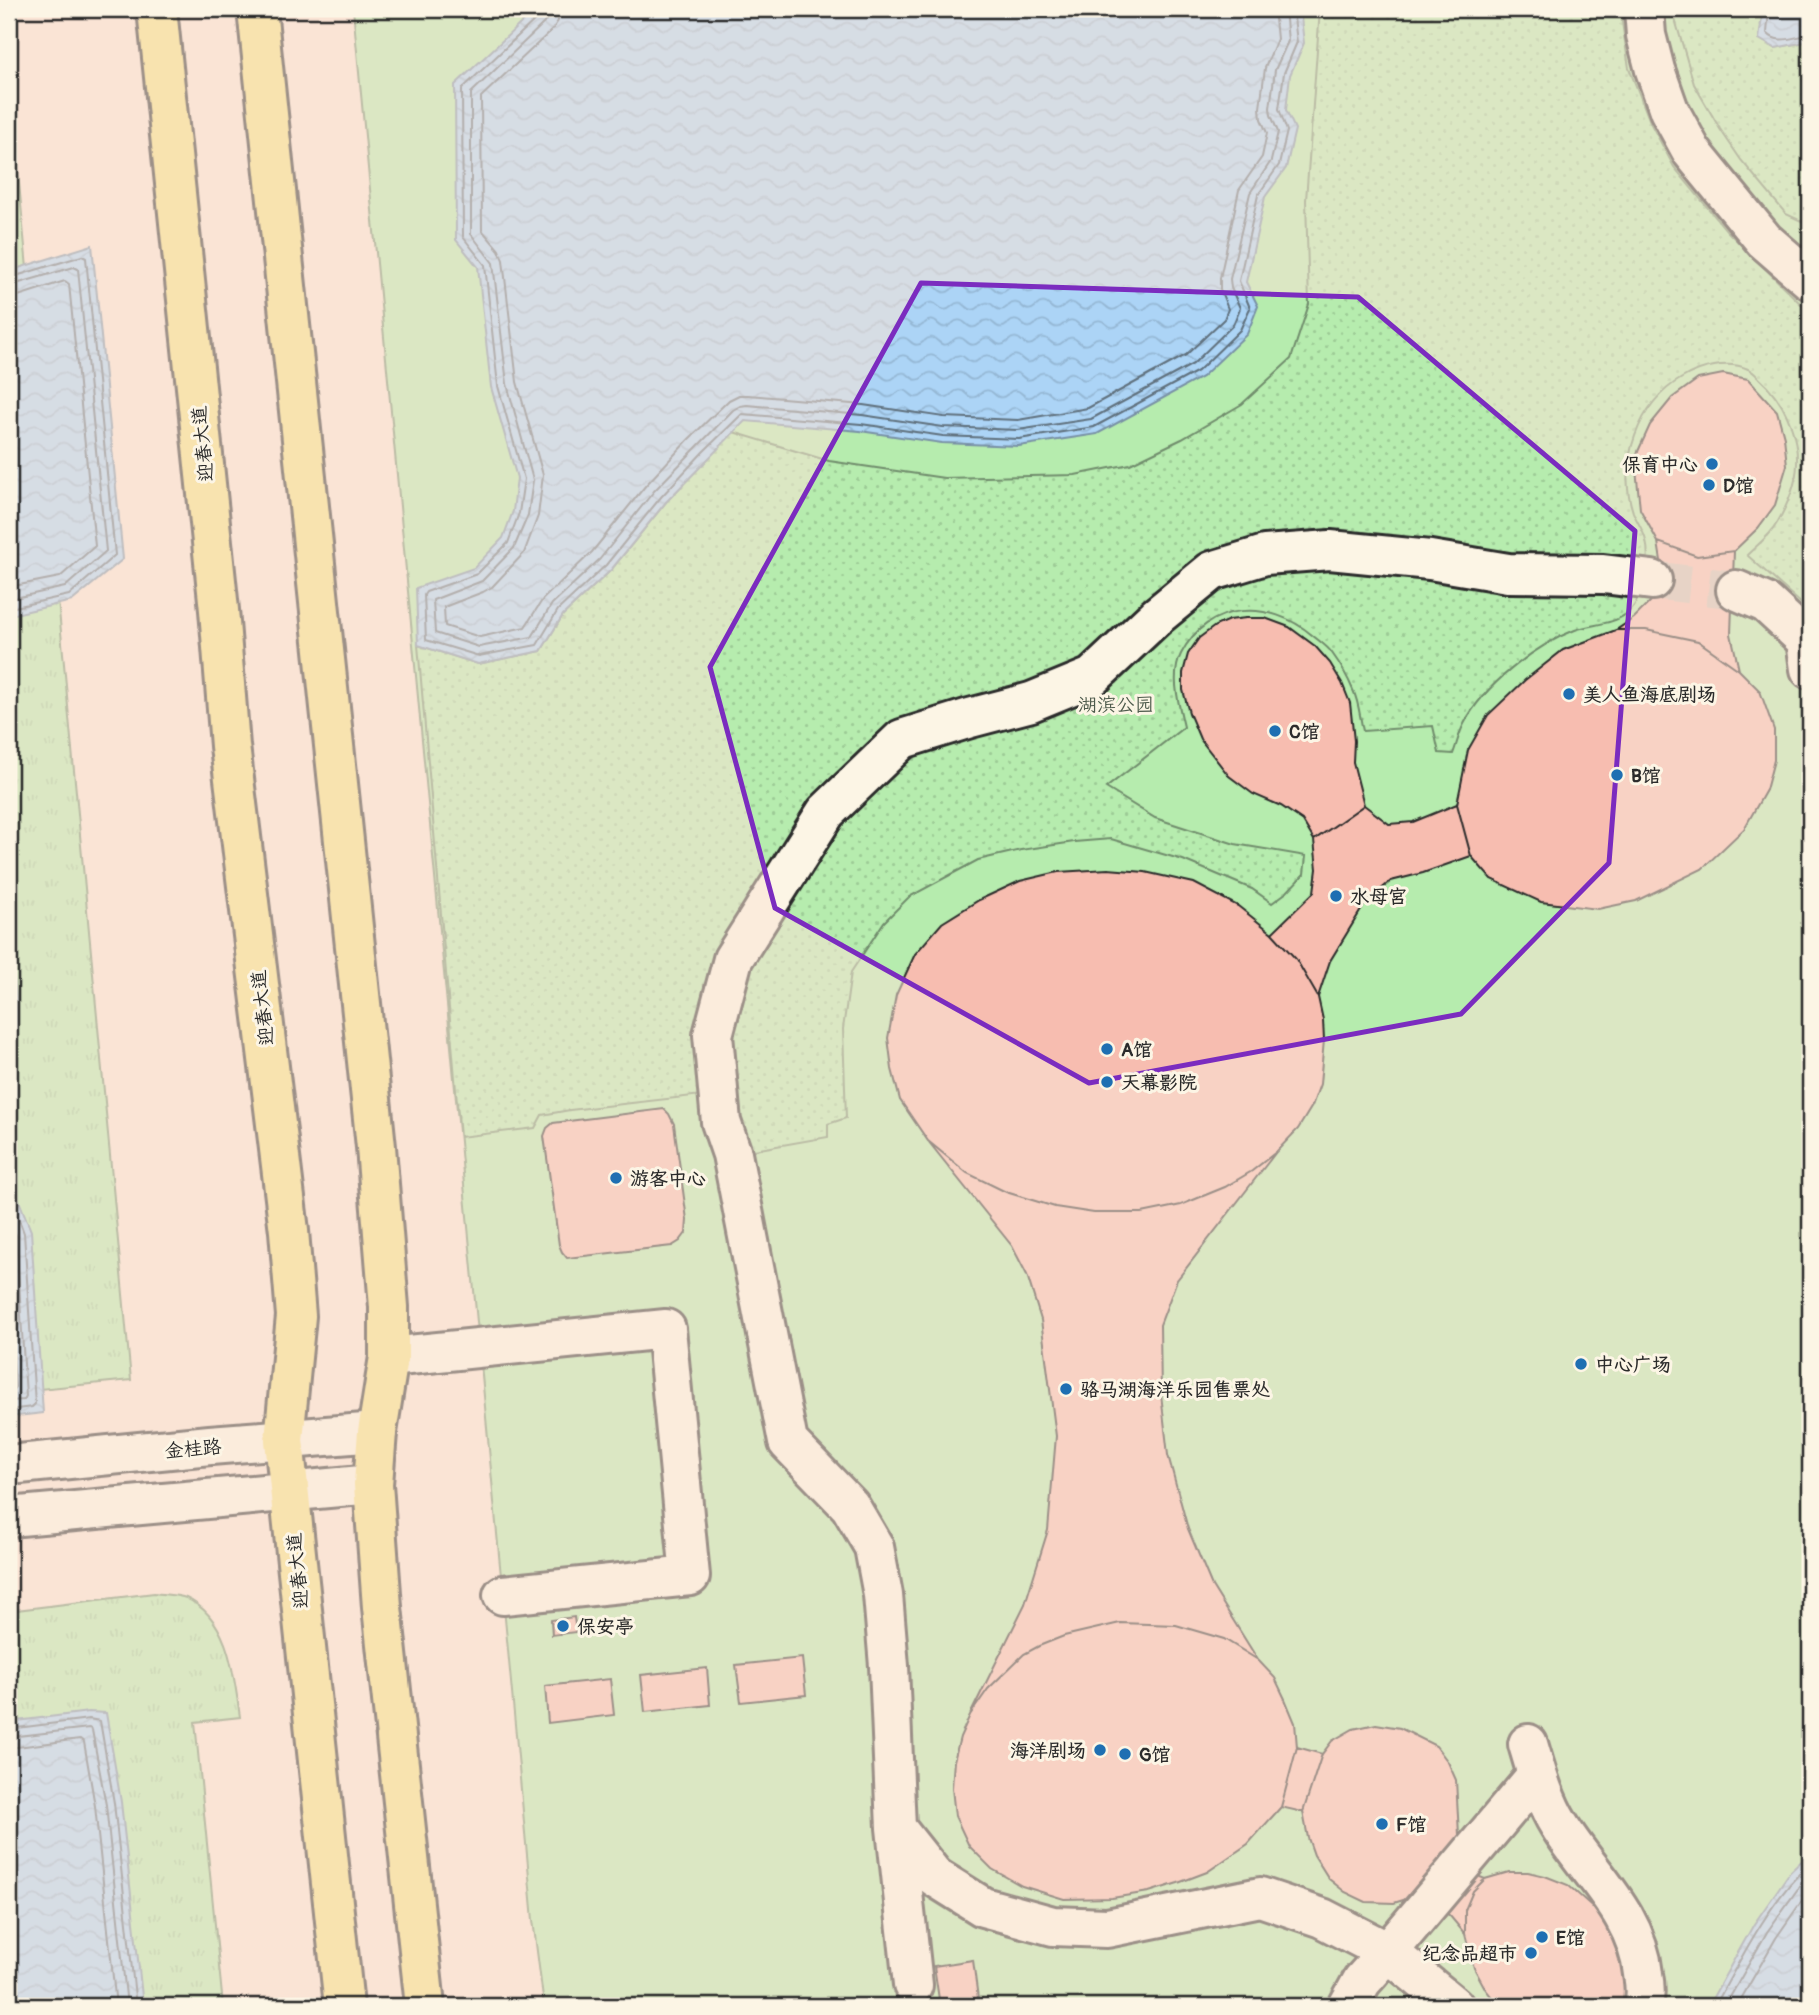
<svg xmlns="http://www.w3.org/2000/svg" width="1819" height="2015" font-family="Pangolin,'LXGW WenKai TC',sans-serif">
  <defs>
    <pattern id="grass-tufts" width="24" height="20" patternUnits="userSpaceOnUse" patternTransform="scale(1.75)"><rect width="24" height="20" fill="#b6ecae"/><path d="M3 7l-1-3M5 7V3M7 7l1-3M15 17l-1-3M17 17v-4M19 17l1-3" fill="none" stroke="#9dcb96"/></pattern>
    <pattern id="garden-dots" width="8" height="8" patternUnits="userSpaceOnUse" patternTransform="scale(1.75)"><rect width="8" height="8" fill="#b6ecae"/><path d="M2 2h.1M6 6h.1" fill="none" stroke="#9dcb96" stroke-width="1.8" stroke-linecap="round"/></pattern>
    <pattern id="water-waves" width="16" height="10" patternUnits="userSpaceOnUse" patternTransform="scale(1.75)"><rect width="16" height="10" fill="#acd4f6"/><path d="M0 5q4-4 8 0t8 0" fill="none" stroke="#94b6d3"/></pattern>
  </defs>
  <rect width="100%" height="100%" fill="#fae4d5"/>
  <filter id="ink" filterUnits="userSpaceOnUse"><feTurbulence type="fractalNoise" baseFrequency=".0143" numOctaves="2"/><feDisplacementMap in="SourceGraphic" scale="14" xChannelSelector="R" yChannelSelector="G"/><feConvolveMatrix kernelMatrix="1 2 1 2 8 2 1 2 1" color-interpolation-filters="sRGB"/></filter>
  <g filter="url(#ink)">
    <path fill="url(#grass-tufts)" stroke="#708c6c" stroke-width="2" d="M 9,76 L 131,1380 L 9,1392 Z
      M 154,1593 C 164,1595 177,1594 186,1598 C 230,1618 234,1677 240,1717 L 195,1722 L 223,2006 L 9,2006 L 9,1611 Z"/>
    <path fill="#b6ecae" stroke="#708c6c" stroke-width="2" d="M 353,9 L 1810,9 L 1810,2006 L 544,2006 L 533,1920 L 516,1735 Z"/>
    <path fill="url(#garden-dots)" stroke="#708c6c" stroke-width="2" d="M 1320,9 L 1620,9 L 1629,68 L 1651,124 L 1674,167 L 1727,231 L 1810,313 L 1810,621 L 1803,605 L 1747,555 C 1755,547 1763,541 1770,533 C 1780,521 1792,495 1795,480 C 1803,444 1787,403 1760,379 C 1757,376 1753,371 1748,369 C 1728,360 1700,367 1682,378 C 1638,403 1617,463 1633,512 C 1637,522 1644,531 1646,541 C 1651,560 1643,602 1626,614 C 1612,625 1591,624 1575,630 C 1536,645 1483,686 1464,724 C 1459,733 1457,744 1453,754 L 1439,753 L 1433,726 L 1363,731 C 1360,718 1359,702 1353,690 C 1348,678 1340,664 1332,653 C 1327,646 1319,641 1312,635 C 1270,599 1208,601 1181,654 C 1170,676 1179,705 1184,727 L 1106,788 L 1155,818 L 1235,844 L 1306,856 L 1304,874 L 1287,892 L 1272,903 L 1252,889 L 1183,860 L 1111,839 L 1074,842 L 1021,850 L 978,860 L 909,897 L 884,922 L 851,972 L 843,1029 L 846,1118 L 828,1124 L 828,1137 L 743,1152 L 728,1092 L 570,1110 L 542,1115 L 535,1128 L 460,1137 L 418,645 L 478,664 L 541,651 L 563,615 L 611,570 L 666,502 L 733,432 L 829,461 L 944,478 L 1075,475 L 1130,464 L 1182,439 L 1242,404 L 1291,359 L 1309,304 L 1306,200 Z
      M 1672,9 L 1763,9 L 1760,39 L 1775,48 L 1810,41 L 1810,225 L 1786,214 L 1741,160 L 1720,129 L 1694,84 Z"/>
    <path fill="url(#water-waves)" stroke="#7890a5" stroke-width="2" d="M 536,9 L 1300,9 L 1304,43 L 1290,75 L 1286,110 L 1295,129 L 1286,168 L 1265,197 L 1246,282 L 1258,306 L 1247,334 L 1202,377 L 1097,434 L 1019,446 L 942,443 L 860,431 L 745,421 L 666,502 L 611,570 L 563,615 L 541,651 L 478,664 L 418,645 L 416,588 L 474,568 L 503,538 L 513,511 L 517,478 L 491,387 L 478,267 L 456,240 L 455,85 Z
      M 1763,9 L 1810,9 L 1810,41 L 1775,48 L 1759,39 Z
      M 92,245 L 123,559 L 72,601 L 15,614 L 9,613 L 9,271 Z
      M 9,936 L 17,1005 L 16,1193 L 31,1231 L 43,1413 L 9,1417 Z
      M 89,1712 L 106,1713 L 121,1802 L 143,2006 L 9,2006 L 9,1722 Z
      M 1810,1853 L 1810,2006 L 1708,2006 L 1754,1924 L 1790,1872 Z"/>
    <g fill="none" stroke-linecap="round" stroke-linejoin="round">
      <path stroke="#5f6f7c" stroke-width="2" d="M 540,9 L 538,17 L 462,89 L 463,237 L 485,265 L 498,386 L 524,479 L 519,513 L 508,543 L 477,574 L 426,592 L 424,595 L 426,640 L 479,656 L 537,645 L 558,610 L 606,565 L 661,497 L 703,452 L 742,414 L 861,424 L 943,436 L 1019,439 L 1094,427 L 1198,371 L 1240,330 L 1250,308 L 1239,281 L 1258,195 L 1279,165 L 1287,131 L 1279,109 L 1284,73 L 1297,42 L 1293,9
        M 549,9 L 548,17 L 544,23 L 471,93 L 471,234 L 493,263 L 507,384 L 533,480 L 528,515 L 514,548 L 482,581 L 433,600 L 435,633 L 479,647 L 532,637 L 552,604 L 600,559 L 654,491 L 733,410 L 740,406 L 747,405 L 862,415 L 943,427 L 1018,430 L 1091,419 L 1193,364 L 1233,325 L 1240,308 L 1231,288 L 1230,279 L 1250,193 L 1271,161 L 1278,132 L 1271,115 L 1270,108 L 1275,70 L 1288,41 L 1285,9
        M 559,9 L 558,21 L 552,30 L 481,97 L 482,230 L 499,250 L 503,260 L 517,382 L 543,475 L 538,516 L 524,553 L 492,587 L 483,592 L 444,607 L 445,626 L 480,637 L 525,627 L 543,599 L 592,552 L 646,485 L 689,439 L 729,400 L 739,395 L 748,395 L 863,405 L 944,417 L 1018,420 L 1088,408 L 1186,355 L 1224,319 L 1228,309 L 1220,289 L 1220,278 L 1239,190 L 1262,157 L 1267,133 L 1261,119 L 1260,108 L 1265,68 L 1277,39 L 1274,9
        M 1769,9 L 1767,33 C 1779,46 1794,36 1810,35
        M 9,278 L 82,256 L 86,258 L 115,555 L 69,595 L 15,607 L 9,607
        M 9,286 L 74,267 L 78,269 L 106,551 L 65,587 L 15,598 L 9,598
        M 9,297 L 18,296 L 65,281 L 69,284 L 95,546 L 60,577 L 9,587
        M 9,992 L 10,1005 L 9,1193 L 24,1233 L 35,1404 L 32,1407 L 9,1410
        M 9,1217 L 16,1235 L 26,1396 L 24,1400 L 9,1401
        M 9,1289 L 15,1387 L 13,1390 L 9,1391
        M 9,1729 L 89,1719 L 100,1721 L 114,1803 L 136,2006
        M 9,1737 L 89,1728 L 92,1730 L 106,1805 L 127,2006
        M 9,1748 L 80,1739 L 84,1742 L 95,1806 L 116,2006
        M 1715,2006 C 1741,1958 1770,1900 1810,1863
        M 1725,2006 L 1767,1932 L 1802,1883 L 1810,1875
        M 1737,2006 L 1776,1938 L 1810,1889"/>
    </g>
    <path fill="#f7bdb0" stroke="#2b2b2b" stroke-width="2" d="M 1723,374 L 1748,379 L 1777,411 L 1784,437 L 1787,465 L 1775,505 L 1758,528 L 1734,551 L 1731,634 L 1739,670 L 1760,691 L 1774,730 L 1774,760 L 1766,790 L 1744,829 L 1702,869 L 1636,901 L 1598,909 L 1541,902 L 1491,879 L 1471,856 L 1423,873 L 1391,881 L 1366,902 L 1330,961 L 1318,997 L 1323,1020 L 1324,1040 L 1320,1084 L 1312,1106 L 1298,1129 L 1276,1152 L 1252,1171 L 1225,1187 L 1181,1205 L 1142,1213 L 1094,1213 L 1055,1207 L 1006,1192 L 967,1173 L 928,1141 L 900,1100 L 892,1069 L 888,1038 L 896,995 L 915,954 L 942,923 L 979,900 L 1020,881 L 1058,872 L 1108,869 L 1145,872 L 1194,883 L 1238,906 L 1272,933 L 1314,892 L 1317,869 L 1314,840 L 1302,820 L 1281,806 L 1253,794 L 1229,776 L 1200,739 L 1189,713 L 1183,690 L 1183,673 L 1188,654 L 1199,638 L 1215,626 L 1229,620 L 1246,618 L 1265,618 L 1289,627 L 1315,646 L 1330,663 L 1342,683 L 1350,703 L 1354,741 L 1353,762 L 1364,805 L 1389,824 L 1413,822 L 1457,804 L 1468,750 L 1488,715 L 1525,680 L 1563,650 L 1616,630 L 1634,618 L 1654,598 L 1661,561 L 1658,542 L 1640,509 L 1635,458 L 1650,425 L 1672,398 L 1698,379 Z
      M 1723,374 L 1748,379 L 1777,411 L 1784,437 L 1787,465 L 1775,505 L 1758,528 L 1734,551 L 1697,556 L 1658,542 L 1640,509 L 1635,458 L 1650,425 L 1672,398 L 1698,379 Z
      M 1246,618 L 1265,618 L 1289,627 L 1315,646 L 1330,663 L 1342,683 L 1350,703 L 1354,741 L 1353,762 L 1364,805 L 1314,840 L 1302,820 L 1281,806 L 1253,794 L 1229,776 L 1200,739 L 1189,713 L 1183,690 L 1183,673 L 1188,654 L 1199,638 L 1215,626 L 1229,620 Z
      M 1616,630 L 1646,630 L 1698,641 L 1739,670 L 1760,691 L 1774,730 L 1774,760 L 1766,790 L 1744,829 L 1702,869 L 1636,901 L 1598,909 L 1541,902 L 1491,879 L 1471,856 L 1457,804 L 1468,750 L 1488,715 L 1525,680 L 1563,650 Z
      M 1108,869 L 1145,872 L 1194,883 L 1238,906 L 1272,933 L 1296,959 L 1318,997 L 1323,1020 L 1324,1040 L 1320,1084 L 1312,1106 L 1298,1129 L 1276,1152 L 1252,1171 L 1225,1187 L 1181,1205 L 1142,1213 L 1094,1213 L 1055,1207 L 1006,1192 L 967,1173 L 928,1141 L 900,1100 L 892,1069 L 888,1038 L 896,995 L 915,954 L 942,923 L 979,900 L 1020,881 L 1058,872 Z
      M 664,1109 L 669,1114 L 674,1124 L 687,1220 L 686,1233 L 680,1241 L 672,1246 L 567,1258 L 562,1252 L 559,1245 L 544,1136 L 547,1128 L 553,1123 Z
      M 928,1141 L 967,1173 L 1006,1192 L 1055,1207 L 1094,1213 L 1142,1213 L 1181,1205 L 1225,1187 L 1252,1171 L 1276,1152 L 1177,1280 L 1160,1325 L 1161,1394 L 1168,1455 L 1188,1529 L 1212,1586 L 1258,1660 L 1224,1639 L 1176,1625 L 1120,1623 L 1064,1636 L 1039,1646 L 1024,1654 L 988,1689 L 970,1715 L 1025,1604 L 1048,1530 L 1056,1436 L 1041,1320 L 1027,1275 L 1012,1246 Z
      M 574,1617 L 576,1632 L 552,1635 L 551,1620 Z
      M 1120,1623 L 1176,1625 L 1224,1639 L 1258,1660 L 1275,1678 L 1285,1699 L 1295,1723 L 1297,1747 L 1322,1754 L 1332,1741 L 1353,1729 L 1376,1724 L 1400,1728 L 1436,1746 L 1448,1762 L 1456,1780 L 1459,1835 L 1455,1852 L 1475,1875 L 1485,1879 L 1509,1872 L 1528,1872 L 1545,1876 L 1568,1885 L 1605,1918 L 1627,1960 L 1625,2006 L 1499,2006 L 1486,1990 L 1474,1968 L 1465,1934 L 1450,1916 L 1422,1894 L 1394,1903 L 1366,1902 L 1345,1892 L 1329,1879 L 1314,1855 L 1308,1838 L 1303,1812 L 1281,1807 L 1248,1844 L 1207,1872 L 1178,1883 L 1149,1892 L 1112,1898 L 1064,1899 L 1022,1886 L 992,1869 L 969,1846 L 955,1816 L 952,1788 L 954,1761 L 960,1737 L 970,1715 L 988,1689 L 1024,1654 L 1039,1646 L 1064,1636 Z
      M 1120,1623 L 1176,1625 L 1224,1639 L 1258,1660 L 1275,1678 L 1285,1699 L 1295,1723 L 1297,1747 L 1281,1807 L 1248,1844 L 1207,1872 L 1178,1883 L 1149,1892 L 1112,1898 L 1064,1899 L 1022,1886 L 992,1869 L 969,1846 L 955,1816 L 952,1788 L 954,1761 L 960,1737 L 970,1715 L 988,1689 L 1024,1654 L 1039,1646 L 1064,1636 Z
      M 802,1658 L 806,1695 L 741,1702 L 736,1665 Z
      M 707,1668 L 710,1705 L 645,1712 L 641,1675 Z
      M 610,1679 L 614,1715 L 548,1723 L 545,1686 Z
      M 1376,1724 L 1400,1728 L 1436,1746 L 1448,1762 L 1456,1780 L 1459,1835 L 1455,1852 L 1422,1894 L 1394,1903 L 1366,1902 L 1345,1892 L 1329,1879 L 1314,1855 L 1308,1838 L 1303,1812 L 1322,1754 L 1332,1741 L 1353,1729 Z
      M 1509,1872 L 1528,1872 L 1545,1876 L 1568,1885 L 1605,1918 L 1627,1960 L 1625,2006 L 1499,2006 L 1486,1990 L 1474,1968 L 1465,1934 L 1465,1910 L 1473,1891 L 1485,1879 Z
      M 973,1960 L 979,2006 L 940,2006 L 934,1966 Z"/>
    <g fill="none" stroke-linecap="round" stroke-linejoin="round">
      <path stroke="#d1bfb3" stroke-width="38" stroke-dasharray="38 19" stroke-linecap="butt" d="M 1652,580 L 1736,590"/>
      <defs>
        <path id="minor" d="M 1644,9 L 1646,35 L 1655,70 L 1669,110 L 1692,152 L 1764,240 L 1810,280
          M 1736,590 L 1766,603 L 1806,640 L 1810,669
          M 389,1357 L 666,1329 L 690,1576 L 503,1595
          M 9,1465 L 210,1445 L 377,1432
          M 9,1517 L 373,1484
          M 1528,1744 C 1536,1771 1544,1801 1559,1825 C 1589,1874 1637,1913 1643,1974 C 1645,1985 1646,1995 1643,2006
          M 1537,1775 L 1388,1952 L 1322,1918 L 1260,1897 L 1107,1928 L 1053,1926 L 983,1907 L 935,1877 L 896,1828 L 889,1666 L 883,1595 L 874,1547 L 850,1506 L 788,1442 L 732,1154 L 721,1122 L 713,1035 L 733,959 L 826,812 L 902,739 L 970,718 L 1031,702 L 1092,677 L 1156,617 L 1212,571 L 1265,555 L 1330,550 L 1430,560 L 1508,573 L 1603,574 L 1652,580
          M 896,1828 L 913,1985
          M 1348,2006 L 1362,1981 L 1388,1952 L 1454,2006"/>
        <path id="major" d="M 157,9 L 219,610 L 230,746 L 289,1231 L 296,1316 L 284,1440 L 344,2006
          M 257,9 L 376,1147 L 389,1307 L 389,1357 L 377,1432 L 373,1484 L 382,1607 L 425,2006"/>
      </defs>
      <use href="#minor" stroke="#2b2b2b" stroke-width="44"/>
      <use href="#major" stroke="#2b2b2b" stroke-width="44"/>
      <use href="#minor" stroke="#fcf5e5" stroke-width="38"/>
      <use href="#major" stroke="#f7e281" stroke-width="38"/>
    </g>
  </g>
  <path d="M0 0H1819V2015H0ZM 921,283 L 1358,297 L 1635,531 L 1609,863 L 1461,1014 L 1089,1083 L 775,908 L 710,667 Z" fill="#fae4d5" fill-opacity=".55" fill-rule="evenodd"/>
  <path fill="none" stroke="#7b2cbf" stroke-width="5" stroke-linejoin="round" d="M 921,283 L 1358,297 L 1635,531 L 1609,863 L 1461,1014 L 1089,1083 L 775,908 L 710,667 Z"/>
  <g fill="#1f6fb2" stroke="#fcf5e5" stroke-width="2.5">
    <circle cx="1712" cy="464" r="7"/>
    <circle cx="1709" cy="485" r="7"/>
    <circle cx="1569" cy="694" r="7"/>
    <circle cx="1275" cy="731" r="7"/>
    <circle cx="1617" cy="775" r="7"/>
    <circle cx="1336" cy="896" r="7"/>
    <circle cx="1107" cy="1049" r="7"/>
    <circle cx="1107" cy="1082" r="7"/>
    <circle cx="616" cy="1178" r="7"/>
    <circle cx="1581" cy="1364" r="7"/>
    <circle cx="1066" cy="1389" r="7"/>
    <circle cx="563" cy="1626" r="7"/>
    <circle cx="1100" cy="1750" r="7"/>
    <circle cx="1125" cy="1754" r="7"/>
    <circle cx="1382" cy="1824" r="7"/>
    <circle cx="1542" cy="1937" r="7"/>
    <circle cx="1531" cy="1953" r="7"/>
  </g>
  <g text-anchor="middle" stroke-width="6" stroke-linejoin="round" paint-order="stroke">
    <g font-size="19" fill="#2b2b2b" stroke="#fcf5e5">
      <text transform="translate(202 444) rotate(-96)" y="7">迎春大道</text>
      <text transform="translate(262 1008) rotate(-97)" y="7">迎春大道</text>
      <text transform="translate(193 1448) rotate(-5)" y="7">金桂路</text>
      <text transform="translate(297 1571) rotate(-96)" y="7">迎春大道</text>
    </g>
    <g font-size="19" font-weight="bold" fill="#2b2b2b" stroke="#fcf5e5" text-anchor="start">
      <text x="1698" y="471" text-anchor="end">保育中心</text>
      <text x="1723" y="492">D馆</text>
      <text x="1583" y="701">美人鱼海底剧场</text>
      <text x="1289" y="738">C馆</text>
      <text x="1631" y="782">B馆</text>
      <text x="1350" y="903">水母宫</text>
      <text x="1121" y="1056">A馆</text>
      <text x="1121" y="1089">天幕影院</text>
      <text x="630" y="1185">游客中心</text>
      <text x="1595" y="1371">中心广场</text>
      <text x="1080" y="1396">骆马湖海洋乐园售票处</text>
      <text x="577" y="1633">保安亭</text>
      <text x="1086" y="1757" text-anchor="end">海洋剧场</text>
      <text x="1139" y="1761">G馆</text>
      <text x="1396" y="1831">F馆</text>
      <text x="1556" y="1944">E馆</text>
      <text x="1517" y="1960" text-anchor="end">纪念品超市</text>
    </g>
    <g font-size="19" fill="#4e5b4c" stroke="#fcf5e5">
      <text x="1116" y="711">湖滨公园</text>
    </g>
  </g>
  <rect width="1819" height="2015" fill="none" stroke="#fcf5e5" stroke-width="35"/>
  <rect x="18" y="18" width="1784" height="1980" fill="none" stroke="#2b2b2b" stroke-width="2.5" filter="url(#ink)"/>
</svg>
